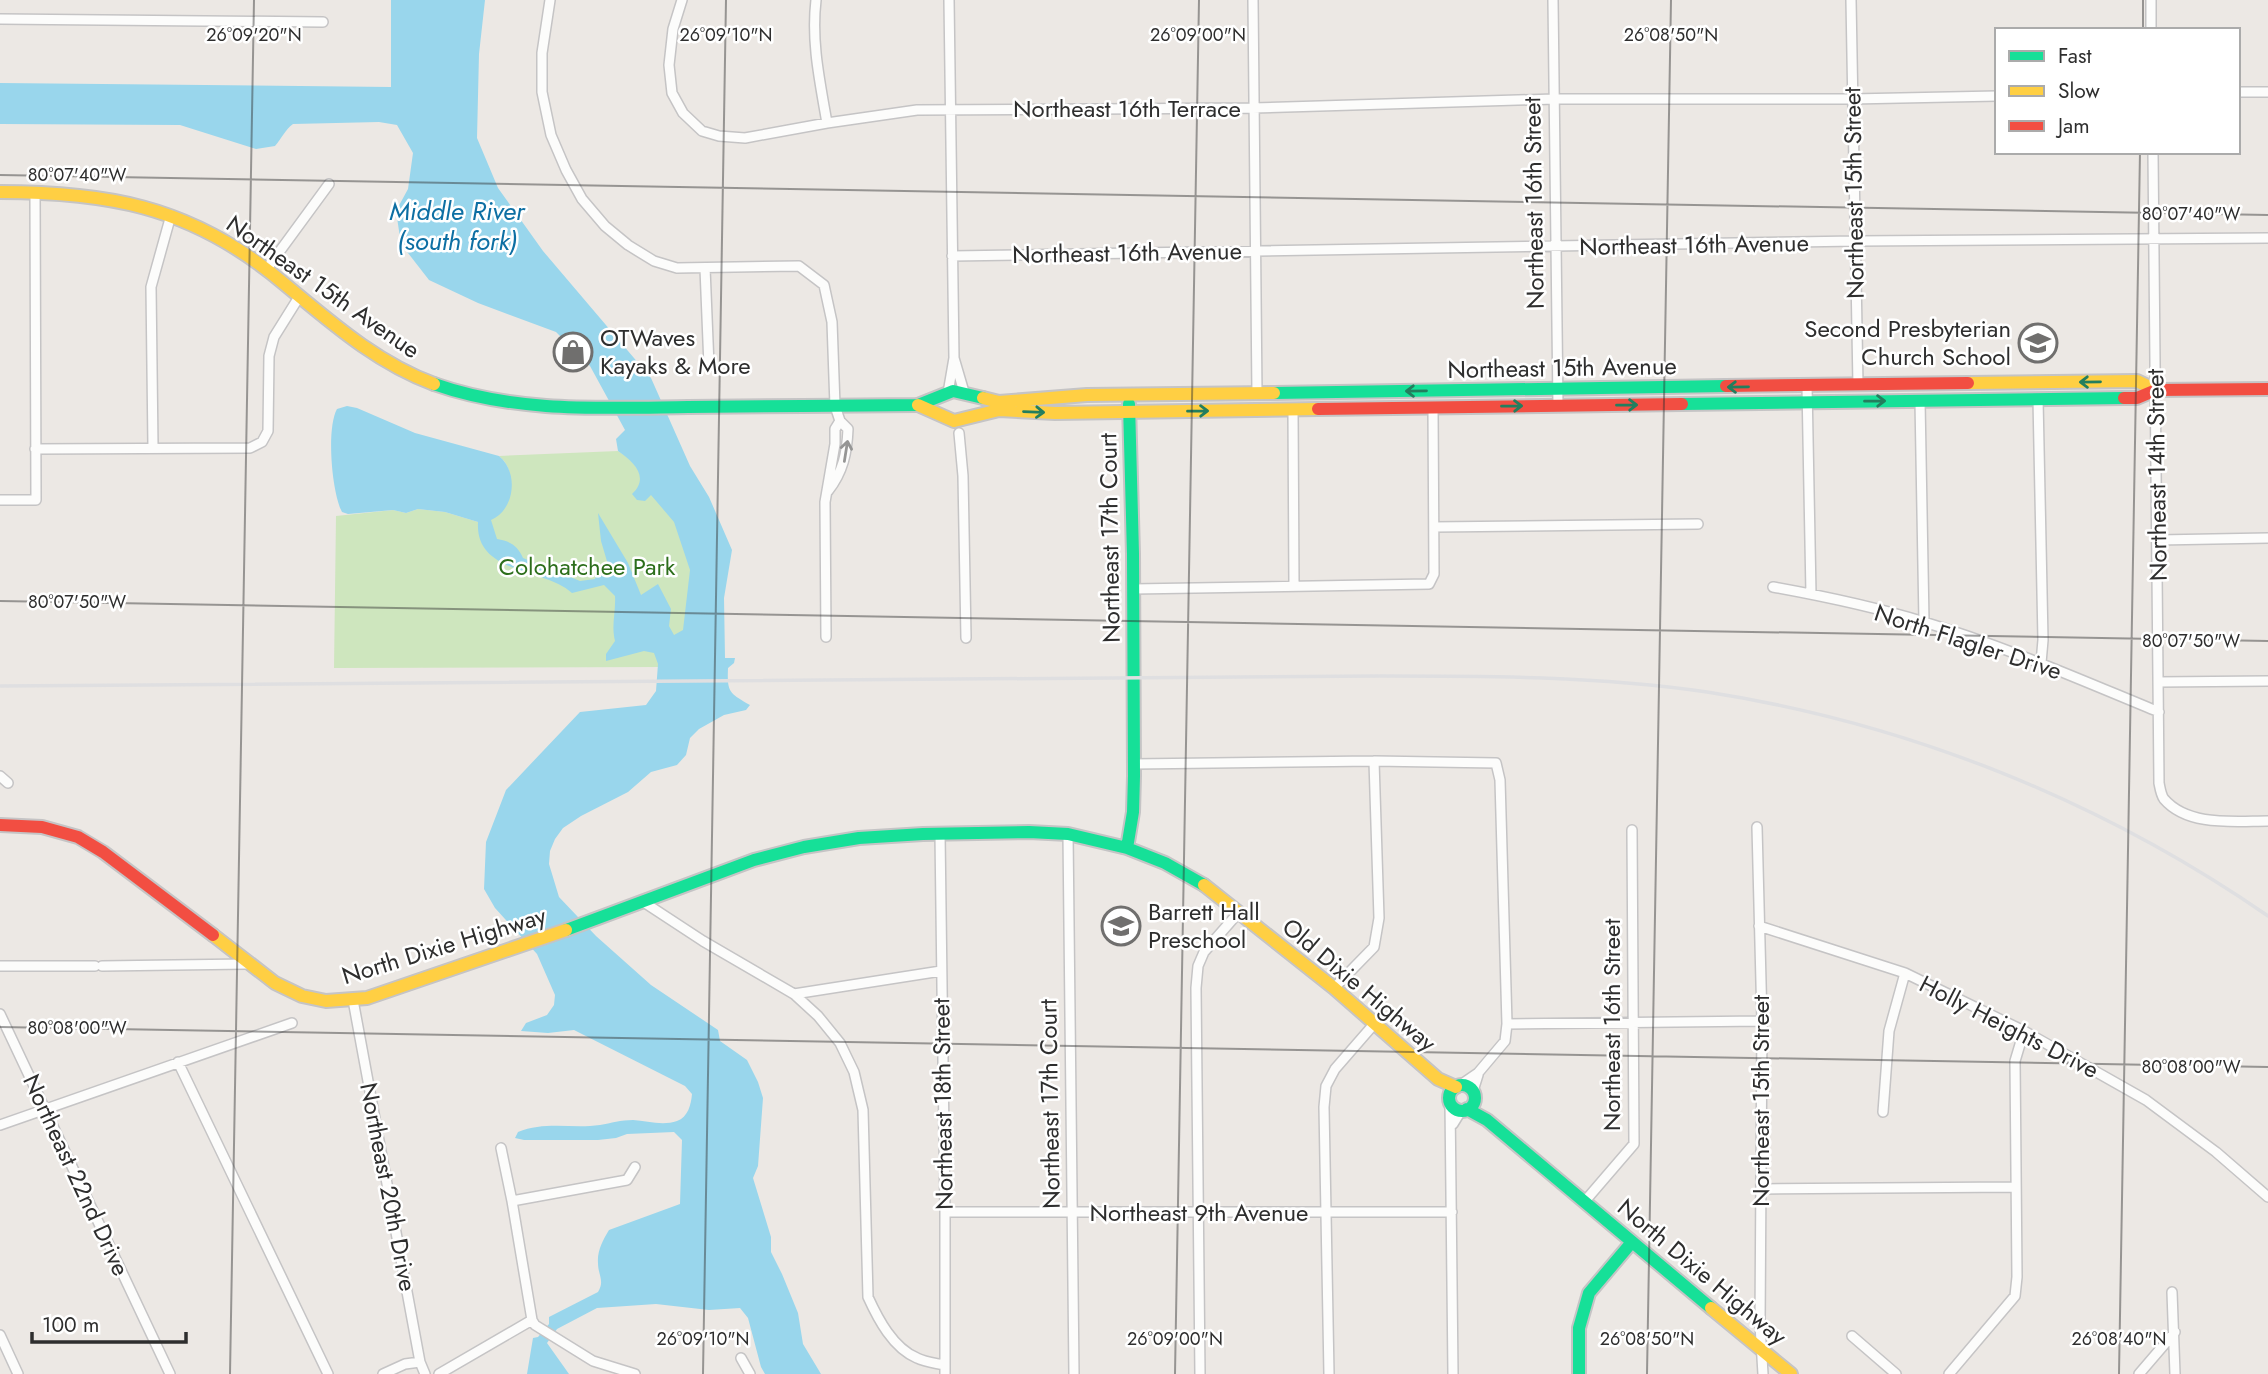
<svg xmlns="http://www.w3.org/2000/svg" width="2268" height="1374" font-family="Jost,sans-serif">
  <rect width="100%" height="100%" fill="#ece8e4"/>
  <path fill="#cee6be" d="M 618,451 L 630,459 L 683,530 L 701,571 L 692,636 L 664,667 L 334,668 L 336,516 L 393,510 L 406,513 L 418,509 L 445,512 L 478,522 L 511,493 C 511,478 511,466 499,456 Z"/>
  <path fill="#99d6ec" d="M 391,0 L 485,0 L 479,54 L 477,138 L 498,188 L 543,251 L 651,378 L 690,466 L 709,497 L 732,550 L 724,598 L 725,658 L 735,658 L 734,663 L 728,668 C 727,692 729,693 750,705 L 746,710 L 724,715 L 699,729 L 690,738 L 686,755 L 677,765 L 651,772 L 628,792 L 581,816 L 563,828 L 555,839 L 550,851 L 549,864 L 559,897 L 596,936 L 651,985 L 718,1030 L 720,1041 L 747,1060 L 758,1082 L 763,1098 L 758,1166 L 753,1178 L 771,1237 L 771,1252 L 782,1274 L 798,1313 L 803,1344 L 821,1374 L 765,1374 L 761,1367 L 748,1318 L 740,1308 L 709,1310 L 656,1304 L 597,1308 L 557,1329 L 547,1343 L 569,1374 L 527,1374 L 533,1338 L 538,1337 L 549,1324 L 549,1317 L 598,1292 C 605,1281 598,1275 598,1263 C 597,1251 603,1240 609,1230 L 680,1204 L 682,1140 L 674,1132 L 627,1134 L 616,1138 L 598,1140 L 524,1140 L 515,1138 L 518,1132 C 545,1121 573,1129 600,1125 C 611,1123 621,1120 633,1120 C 647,1121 663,1126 677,1121 C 688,1117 691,1105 692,1094 L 685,1086 L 574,1030 L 548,1033 L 521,1031 L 526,1023 L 547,1015 L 554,1005 L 555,995 L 537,954 L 495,908 L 484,889 L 486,842 L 506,790 L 580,712 L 646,705 L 656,691 L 658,664 L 654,653 L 644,651 L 606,661 L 606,654 L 615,641 C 611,625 616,612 615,596 L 604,585 L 572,593 C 543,567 475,575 478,522 L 445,512 L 418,509 L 406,513 L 393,510 L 348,514 L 342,512 C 332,493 326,429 337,409 L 347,406 L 357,408 L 415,433 L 499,456 C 519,472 515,510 491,520 L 497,539 C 510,541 518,546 523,558 L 580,581 L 595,579 L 598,569 L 609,568 L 601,541 L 598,513 L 628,563 L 641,595 L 658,584 L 671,609 L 669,626 L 674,635 L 683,630 L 690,570 L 674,522 L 651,495 L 645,501 L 637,500 L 632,494 C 650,477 634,462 618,451 L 616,439 L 625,430 L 590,366 L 556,332 L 478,303 L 429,280 L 401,244 L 396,211 L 408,189 L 413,153 L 397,125 L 379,122 L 293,124 C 285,130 282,138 275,146 L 256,149 L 180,125 L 0,124 L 0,83 L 391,87 Z"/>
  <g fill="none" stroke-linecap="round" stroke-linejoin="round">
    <defs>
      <path id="street" d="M 550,0 L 542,53 L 542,92 L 551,135 L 566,170 L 582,199 L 605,226 L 628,245 L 654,261 L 677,268 L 799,266 L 824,285 L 832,322 L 835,406 L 840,421 L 848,429 C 847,453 843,472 828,491
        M 682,0 L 673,29 L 669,65 L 672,93 L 683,113 L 702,131 L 719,136 L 745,138 L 827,123 L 917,110 L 1253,108 L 1554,99 L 1852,99 L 1997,96
        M 816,0 C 811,42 820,82 827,123
        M 949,0 L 954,358
        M 1253,0 L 1257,394
        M 1553,0 L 1558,406
        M 1851,0 L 1858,385
        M 2151,0 L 2151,30
        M 0,19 L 323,22
        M 2238,92 L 2268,92
        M 2153,152 L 2159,783 C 2160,788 2161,795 2164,799 C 2188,827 2235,821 2268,821
        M 952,256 L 1856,241 L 2268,238
        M 705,268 L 709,366
        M 266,270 L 329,184
        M 1807,386 L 1811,594
        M 948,393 L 954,358 L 964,392
        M 2038,399 L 2043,640 L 2041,663
        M 1920,401 L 1924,622
        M 1293,410 L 1294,586
        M 959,433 L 963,476 L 966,638
        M 153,447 L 151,287 L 171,215
        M 35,449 L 250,448 L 262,442 L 268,431 L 269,356 L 274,337 L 299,297
        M 0,500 L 36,500 L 35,192
        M 1434,527 L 1698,524
        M 2158,540 L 2268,538
        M 1773,587 C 1823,596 1875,607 1924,622 C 2004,646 2081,680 2159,712
        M 1133,589 L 1429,584 L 1434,574 L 1433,408
        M 826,637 L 825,502 L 835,444 L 835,429 L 840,421
        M 2158,682 L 2268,681
        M 1134,764 L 1374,761 L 1496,763 L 1500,780 L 1507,1024 L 1505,1041 L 1478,1073 L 1459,1086
        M 0,776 L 8,783
        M 1757,827 L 1762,1021 L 1760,1325 L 1763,1374
        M 940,834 L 945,1212 L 945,1374
        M 1068,834 L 1074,1374
        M 642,901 L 703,941 L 794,994 L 818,1016 L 840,1043 L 854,1072 L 863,1110 L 868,1297 C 878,1319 893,1348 917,1358 C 925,1362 935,1363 944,1365
        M 1759,926 L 1905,973 L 2024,1031 L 2146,1100 L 2216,1152 L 2268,1197
        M 0,966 L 95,966
        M 102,966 L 247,964
        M 1334,988 L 1374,947 L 1379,918 L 1374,761
        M 794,994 L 941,971
        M 353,1000 L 420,1362 L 425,1374
        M 0,1014 L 170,1374
        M 1507,1024 L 1762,1021
        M 178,1062 L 328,1374
        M 1473,1091 L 1478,1075
        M 1450,1102 L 1453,1374
        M 1883,1112 L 1889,1031 L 1905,973
        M 1453,1124 L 1461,1111
        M 0,1125 L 292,1023
        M 501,1148 L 512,1201 L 532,1320
        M 1762,1189 L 2015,1187
        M 512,1201 L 627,1180 L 635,1167
        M 1585,1201 L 1634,1144 L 1632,830
        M 945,1212 L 1452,1212
        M 2172,1292 L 2175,1374
        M 532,1320 L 535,1325 L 593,1361 L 635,1374
        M 0,1335 L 18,1374
        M 1852,1336 L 1896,1374
        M 741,1358 L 750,1374
        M 383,1374 L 405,1364 L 420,1362
        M 439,1374 L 532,1320
        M 1200,1374 L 1196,988 L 1198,966 L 1204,952 L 1239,912
        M 1329,1374 L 1324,1107 L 1326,1086 L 1335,1069 L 1375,1023
        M 1949,1374 L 2015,1296 L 2017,1277 L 2015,1061 L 2024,1031
        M 2139,1374 L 2175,1332"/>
      <path id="fast" d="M 434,384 C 516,413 602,408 688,407 C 765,406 841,406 918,405 L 953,391 L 983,398
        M 1274,393 L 1726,386
        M 1682,404 L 2124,398
        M 1127,848 L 1133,812 L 1134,776 L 1133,554 L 1129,404
        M 566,930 L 754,860 L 804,847 L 859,838 L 923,834 L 1029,832 L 1068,834 L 1127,848 L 1165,863 L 1204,885
        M1449 1098a13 13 0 1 1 26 0a13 13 0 1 1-26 0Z
        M 1467,1109 L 1487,1120 L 1711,1308
        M 1579,1374 L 1579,1328 L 1589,1293 L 1632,1242"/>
      <path id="slow" d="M 0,192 C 105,192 186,206 271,273 C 322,314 371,361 434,384
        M 1968,383 L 2137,381 L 2156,390
        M 983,398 L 999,402 L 1087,395 L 1274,393
        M 918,405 L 954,421 L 999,410 L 1055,413 L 1318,409
        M 1204,885 L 1334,988 L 1438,1079 L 1456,1087
        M 213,935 L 275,983 L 302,996 L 326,1001 L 367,998 L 566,930
        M 1711,1308 L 1791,1374"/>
      <path id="jam" d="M 1726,386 L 1968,383
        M 2124,398 L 2137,398 L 2156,390 L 2268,389
        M 1318,409 L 1682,404
        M 0,825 L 42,827 L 78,837 L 103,852 L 213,935"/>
    </defs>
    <use href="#street" stroke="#c5c4c5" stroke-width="12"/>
    <use href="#fast" stroke="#c5c4c5" stroke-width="16"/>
    <use href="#slow" stroke="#c5c4c5" stroke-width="16"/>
    <use href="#jam" stroke="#c5c4c5" stroke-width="16"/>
    <use href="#street" stroke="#fcfcfb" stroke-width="9"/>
    <use href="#fast" stroke="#16e098" stroke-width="12"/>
    <use href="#slow" stroke="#ffcf43" stroke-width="12"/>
    <use href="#jam" stroke="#f24e42" stroke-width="12"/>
    <path stroke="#dfdfe1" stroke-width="3.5" d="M 0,686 L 1379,676 C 1488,676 1598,676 1707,692 C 1908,723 2100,800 2268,916"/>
  </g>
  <defs><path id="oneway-shaft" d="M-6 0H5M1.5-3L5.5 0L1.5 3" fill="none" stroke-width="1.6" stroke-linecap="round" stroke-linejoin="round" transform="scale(1.75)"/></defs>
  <g stroke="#237e5e">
    <use href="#oneway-shaft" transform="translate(2090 382) rotate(179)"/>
    <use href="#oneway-shaft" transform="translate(1738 387) rotate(179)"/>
    <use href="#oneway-shaft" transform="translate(1416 391) rotate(179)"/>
    <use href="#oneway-shaft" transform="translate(1875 401) rotate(-1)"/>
    <use href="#oneway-shaft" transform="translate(1627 405) rotate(-1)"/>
    <use href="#oneway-shaft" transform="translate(1512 406) rotate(-1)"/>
    <use href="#oneway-shaft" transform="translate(1198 411) rotate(-1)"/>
    <use href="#oneway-shaft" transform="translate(1034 412) rotate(2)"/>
  </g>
  <use stroke="#959594" href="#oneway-shaft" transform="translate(846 451) rotate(-81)"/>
  <path fill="none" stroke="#2e2e2e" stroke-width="2" stroke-opacity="0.45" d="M 2143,30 L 2143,0M 0,175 L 2268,215M 0,601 L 2268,641M 0,1027 L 2268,1067M 230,1374 L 254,0M 703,1374 L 726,0M 1175,1374 L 1199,0M 1647,1374 L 1671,0M 2119,1374 L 2140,152"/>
  <defs>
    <symbol id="school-ring" viewBox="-11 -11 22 22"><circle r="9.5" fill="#fff" stroke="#706f6e" stroke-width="1.5"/><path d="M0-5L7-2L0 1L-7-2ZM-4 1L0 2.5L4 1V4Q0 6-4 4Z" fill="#706f6e"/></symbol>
    <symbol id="shop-ring" viewBox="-11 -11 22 22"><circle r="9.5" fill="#fff" stroke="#706f6e" stroke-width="1.5"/><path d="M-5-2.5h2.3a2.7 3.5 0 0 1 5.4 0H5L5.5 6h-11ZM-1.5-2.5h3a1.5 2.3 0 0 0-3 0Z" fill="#706f6e"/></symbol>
  </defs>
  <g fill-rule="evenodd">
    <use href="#school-ring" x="2016" y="321" width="44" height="44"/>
    <use href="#shop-ring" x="551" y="330" width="44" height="44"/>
    <use href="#school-ring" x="1099" y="904" width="44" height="44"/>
  </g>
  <g text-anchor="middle" stroke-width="5" stroke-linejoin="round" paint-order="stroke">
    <g font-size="24" fill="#2e2e2e" stroke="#fff">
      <text x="1127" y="117">Northeast 16th Terrace</text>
      <text transform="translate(1854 193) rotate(-91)" y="8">Northeast 15th Street</text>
      <text transform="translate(1534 203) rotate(-91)" y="8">Northeast 16th Street</text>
      <text transform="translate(1694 245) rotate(-1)" y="8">Northeast 16th Avenue</text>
      <text transform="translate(1127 253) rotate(-1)" y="8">Northeast 16th Avenue</text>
      <text transform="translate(323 287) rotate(35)" y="8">Northeast 15th Avenue</text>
      <text transform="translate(1562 368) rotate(-1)" y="8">Northeast 15th Avenue</text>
      <text transform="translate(2157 475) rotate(-91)" y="8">Northeast 14th Street</text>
      <text transform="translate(1110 538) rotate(-91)" y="8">Northeast 17th Court</text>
      <text transform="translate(1968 642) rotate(18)" y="8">North Flagler Drive</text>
      <text transform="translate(444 946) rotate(-17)" y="8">North Dixie Highway</text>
      <text transform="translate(1359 985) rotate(40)" y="8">Old Dixie Highway</text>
      <text transform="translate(1612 1025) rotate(-90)" y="8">Northeast 16th Street</text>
      <text transform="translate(2009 1027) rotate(27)" y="8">Holly Heights Drive</text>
      <text transform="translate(1761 1101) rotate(-90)" y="8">Northeast 15th Street</text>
      <text transform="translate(943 1104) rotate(-91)" y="8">Northeast 18th Street</text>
      <text transform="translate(1050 1104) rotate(-91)" y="8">Northeast 17th Court</text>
      <text transform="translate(76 1175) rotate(65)" y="8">Northeast 22nd Drive</text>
      <text transform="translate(388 1187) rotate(79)" y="8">Northeast 20th Drive</text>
      <text x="1199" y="1221">Northeast 9th Avenue</text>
      <text transform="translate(1702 1272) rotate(40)" y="8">North Dixie Highway</text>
    </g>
    <g font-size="24" fill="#2e2e2e" stroke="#fff" text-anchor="start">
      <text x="2011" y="337" text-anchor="end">Second Presbyterian<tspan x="2011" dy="28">Church School</tspan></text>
      <text x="600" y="346">OTWaves<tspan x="600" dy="28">Kayaks &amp; More</tspan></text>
      <text x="1148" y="920">Barrett Hall<tspan x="1148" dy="28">Preschool</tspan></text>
    </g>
    <g font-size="24" fill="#2c6e1b" stroke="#fff">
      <text x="587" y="575">Colohatchee Park</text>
    </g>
    <g font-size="26" font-style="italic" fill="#0d6fa3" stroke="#fff">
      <text x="457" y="220">Middle River<tspan x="457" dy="30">(south fork)</tspan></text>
    </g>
  </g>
  <g font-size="18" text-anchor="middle" fill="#2e2e2e" stroke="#fff" stroke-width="5" stroke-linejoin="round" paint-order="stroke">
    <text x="254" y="41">26°09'20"N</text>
    <text x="726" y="41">26°09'10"N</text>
    <text x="1198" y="41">26°09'00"N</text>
    <text x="1671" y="41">26°08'50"N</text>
    <text x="77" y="181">80°07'40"W</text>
    <text x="2191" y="220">80°07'40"W</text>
    <text x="77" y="608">80°07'50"W</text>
    <text x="2191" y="647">80°07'50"W</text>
    <text x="77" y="1034">80°08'00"W</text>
    <text x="2191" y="1073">80°08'00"W</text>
    <text x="703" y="1345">26°09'10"N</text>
    <text x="1175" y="1345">26°09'00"N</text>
    <text x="1647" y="1345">26°08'50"N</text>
    <text x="2119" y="1345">26°08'40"N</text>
  </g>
  <rect x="1995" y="28" width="245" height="126" fill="#ffffff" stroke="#ababab" stroke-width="2"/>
  <rect x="2009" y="51" width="35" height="10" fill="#16e098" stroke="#ababab" stroke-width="2"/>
  <text x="2058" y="63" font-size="21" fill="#2e2e2e">Fast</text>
  <rect x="2009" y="86" width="35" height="10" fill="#ffcf43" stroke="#ababab" stroke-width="2"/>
  <text x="2058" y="98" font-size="21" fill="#2e2e2e">Slow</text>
  <rect x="2009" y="121" width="35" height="10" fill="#f24e42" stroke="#ababab" stroke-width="2"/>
  <text x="2058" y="133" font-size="21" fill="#2e2e2e">Jam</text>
  <path d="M32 1332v10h154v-10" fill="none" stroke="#2e2e2e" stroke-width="3.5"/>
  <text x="42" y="1332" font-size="21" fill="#2e2e2e" stroke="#ffffff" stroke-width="5" paint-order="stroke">100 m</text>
</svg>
